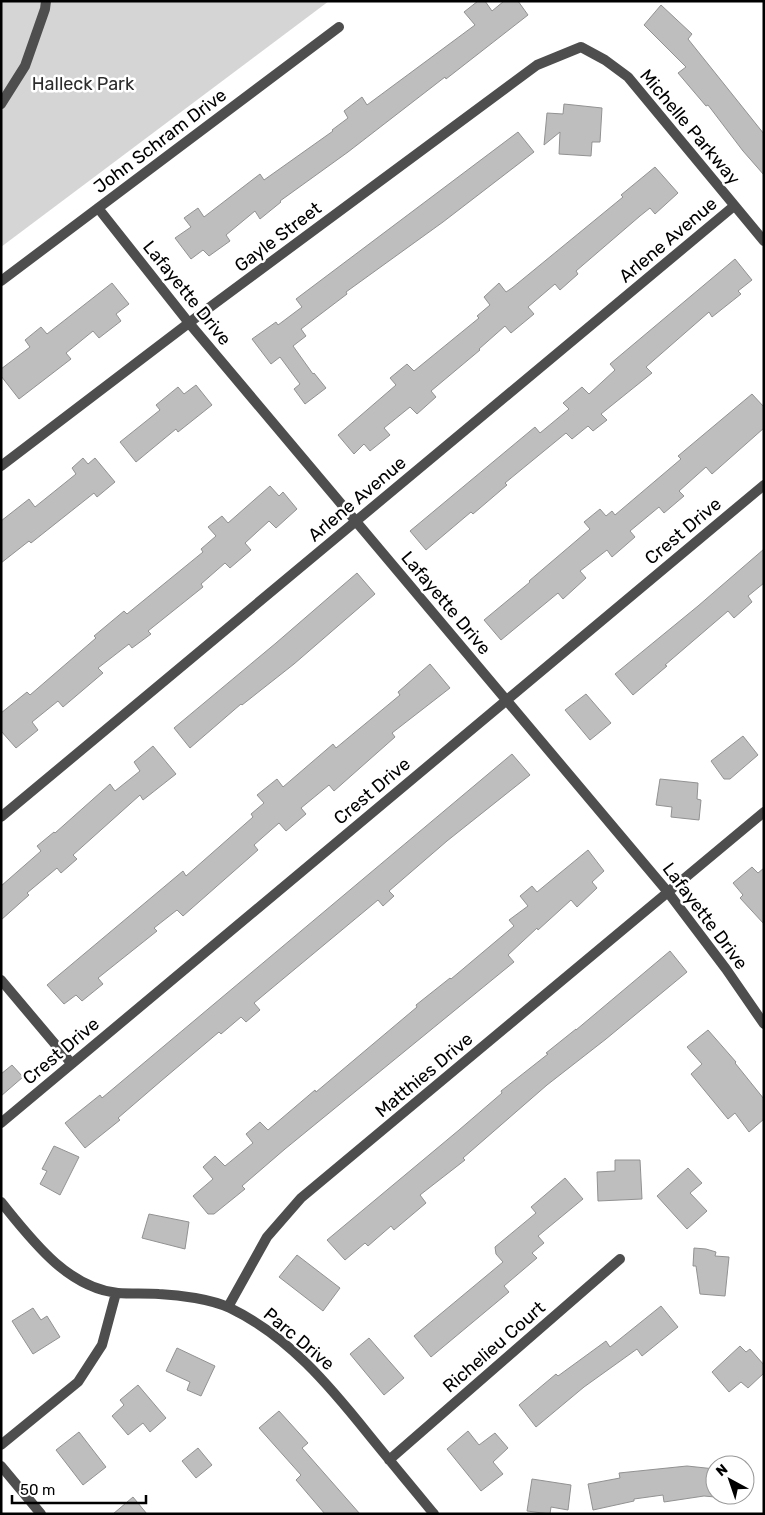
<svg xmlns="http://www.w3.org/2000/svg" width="765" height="1515" font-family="Rubik,sans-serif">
  <rect width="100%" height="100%" fill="#fff"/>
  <path fill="#d5d5d5" d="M 1,1 L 329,1 L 1,247 Z"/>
  <path fill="#bebebe" stroke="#929292" d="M 478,1 L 485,1 L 492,11 L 504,1 L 518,1 L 528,15 L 446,79 L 445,77 L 348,152 L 280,201 L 281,202 L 260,219 L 255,211 L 226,235 L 230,241 L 209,256 L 203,250 L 191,259 L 175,238 L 191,227 L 184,218 L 198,208 L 204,217 L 260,174 L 264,180 L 333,131 L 332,130 L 348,118 L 344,111 L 362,97 L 367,105 L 475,25 L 464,12 Z
    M 661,5 L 692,34 L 688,39 L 764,134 L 764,175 L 743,151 L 708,105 L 706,106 L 678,73 L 686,67 L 644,25 Z
    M 564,104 L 602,108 L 600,142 L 592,142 L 591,156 L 559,154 L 560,132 L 544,145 L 547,113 L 563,114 Z
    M 518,132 L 534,152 L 443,222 L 346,292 L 347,294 L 301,329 L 306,336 L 293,346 L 313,374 L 314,373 L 326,388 L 305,404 L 294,389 L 300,384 L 280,357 L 271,364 L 252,339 L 276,322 L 278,325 L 302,307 L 296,299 Z
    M 655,167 L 678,193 L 655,214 L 650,208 L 640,216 L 576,271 L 578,274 L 560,290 L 555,284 L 528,307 L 534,314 L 511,333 L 505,326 L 479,349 L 480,350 L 431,391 L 436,397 L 417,414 L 410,407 L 384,428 L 390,435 L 370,451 L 364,444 L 354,454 L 338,435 L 396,385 L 390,378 L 407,364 L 414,371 L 479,318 L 477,316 L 490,305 L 484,297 L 499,283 L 506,292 L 512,288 L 623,197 L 621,195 Z
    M 735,259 L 752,280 L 738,291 L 741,294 L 712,317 L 709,312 L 646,367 L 652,373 L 601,414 L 607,420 L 593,431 L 588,426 L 572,439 L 566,433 L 505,483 L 507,485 L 473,514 L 471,512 L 426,550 L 410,531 L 535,427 L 540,433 L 569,409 L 563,403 L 582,387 L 589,394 L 615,370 L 610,364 Z
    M 112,283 L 129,304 L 116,314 L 121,321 L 99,338 L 93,331 L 66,353 L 71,359 L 19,399 L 1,376 L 1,369 L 30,347 L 25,340 L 41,327 L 47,334 Z
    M 196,385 L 212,405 L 178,432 L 176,429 L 136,462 L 120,442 L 160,410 L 156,405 L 178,387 L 184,394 Z
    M 752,394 L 764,407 L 764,428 L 712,474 L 706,467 L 679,491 L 684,496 L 664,513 L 659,507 L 630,531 L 635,537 L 612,557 L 607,550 L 580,571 L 586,578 L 563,599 L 558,593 L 501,640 L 484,620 L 530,582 L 529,581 L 590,529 L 584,522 L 600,509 L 606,516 L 612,511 L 615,515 L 681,459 L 678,456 Z
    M 83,458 L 88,464 L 95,458 L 115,482 L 97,497 L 94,493 L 31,543 L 29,541 L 1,563 L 1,521 L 29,499 L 35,507 L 76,474 L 72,468 Z
    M 270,486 L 279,496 L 283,492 L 297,509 L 276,528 L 269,521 L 245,543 L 251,550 L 230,568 L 225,563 L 201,584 L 203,587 L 148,631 L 151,634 L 132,648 L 129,644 L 98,668 L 103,673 L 63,707 L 58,701 L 32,722 L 38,730 L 16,748 L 1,731 L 1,713 L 27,692 L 30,695 L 96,638 L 94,636 L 124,611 L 127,614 L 203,552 L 201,549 L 216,536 L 208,527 L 222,516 L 228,523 Z
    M 764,549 L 764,583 L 748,596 L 752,602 L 734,618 L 728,611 L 665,665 L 667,666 L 633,695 L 615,674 L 698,606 Z
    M 357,573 L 375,594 L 294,664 L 242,705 L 241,704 L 190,748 L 174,728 L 276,643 Z
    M 430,664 L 450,688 L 392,733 L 395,737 L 334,791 L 329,785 L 301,808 L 306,814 L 286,831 L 279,823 L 254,845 L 258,850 L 183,916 L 177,910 L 154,928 L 157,931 L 98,978 L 103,984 L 82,1001 L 76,995 L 64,1004 L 47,985 L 183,871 L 186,876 L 253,817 L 251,814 L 264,803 L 257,795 L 277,779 L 283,787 L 333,744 L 336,748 L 400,695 L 398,692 Z
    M 586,694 L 611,723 L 590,740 L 565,710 Z
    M 743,736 L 758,755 L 730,779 L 724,779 L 711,761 Z
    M 153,746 L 176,774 L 143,800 L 140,795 L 73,855 L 77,859 L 61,873 L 57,868 L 27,893 L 29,895 L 1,920 L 1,886 L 41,851 L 37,846 L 54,832 L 55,833 L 110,784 L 115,791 L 140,771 L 134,762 Z
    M 512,754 L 530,775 L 447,841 L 389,891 L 394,896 L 383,906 L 378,900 L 254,1003 L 260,1010 L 246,1022 L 241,1017 L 221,1034 L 219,1032 L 161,1081 L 118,1118 L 120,1120 L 85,1148 L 65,1123 L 100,1095 L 102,1098 Z
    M 660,779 L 698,783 L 697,799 L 701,800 L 699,820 L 671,817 L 672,807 L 656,805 Z
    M 588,850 L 604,871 L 592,882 L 597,888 L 577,907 L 571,900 L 538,930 L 537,928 L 508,955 L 514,962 L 285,1149 L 242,1186 L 245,1189 L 214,1214 L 208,1214 L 193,1196 L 213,1179 L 203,1167 L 215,1156 L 225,1166 L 253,1143 L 246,1134 L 260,1122 L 268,1130 L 315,1090 L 316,1092 L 417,1007 L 416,1005 L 450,978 L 451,979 L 514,926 L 509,920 L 528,906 L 520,896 L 532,886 L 537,892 Z
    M 752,867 L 758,873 L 764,868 L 764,924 L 740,898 L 743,895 L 733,883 Z
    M 670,951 L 687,972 L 606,1039 L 547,1085 L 463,1158 L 465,1160 L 420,1195 L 426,1203 L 394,1230 L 391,1226 L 368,1246 L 365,1243 L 345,1260 L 327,1240 L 459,1130 L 502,1093 L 501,1091 L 548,1054 L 546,1053 L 576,1029 L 576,1030 Z
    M 708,1030 L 736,1062 L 735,1063 L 764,1099 L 764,1119 L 749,1132 L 735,1113 L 728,1119 L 691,1074 L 702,1064 L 687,1047 Z
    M 12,1065 L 23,1077 L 1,1096 L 1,1074 Z
    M 54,1146 L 79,1157 L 60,1195 L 40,1184 L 47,1171 L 42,1169 Z
    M 615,1160 L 640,1160 L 642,1199 L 598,1201 L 597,1172 L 615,1171 Z
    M 688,1168 L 702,1183 L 690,1193 L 707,1211 L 687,1229 L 657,1196 Z
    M 565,1178 L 583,1199 L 538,1236 L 544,1243 L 532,1253 L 537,1258 L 504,1286 L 509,1292 L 431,1357 L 414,1336 L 503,1262 L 496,1254 L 495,1247 L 536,1213 L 531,1207 Z
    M 149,1214 L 189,1222 L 185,1249 L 142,1238 Z
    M 694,1248 L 706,1249 L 716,1252 L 715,1256 L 729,1257 L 725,1296 L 700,1294 L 696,1266 L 693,1266 Z
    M 297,1255 L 340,1288 L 323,1311 L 279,1277 Z
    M 661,1306 L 678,1327 L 642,1356 L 637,1349 L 584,1387 L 536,1427 L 519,1405 L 556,1374 L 558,1376 L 606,1341 L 610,1347 Z
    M 33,1308 L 41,1320 L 47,1316 L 60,1337 L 33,1354 L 12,1321 Z
    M 369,1338 L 404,1378 L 384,1395 L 350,1354 Z
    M 740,1346 L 746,1352 L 750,1349 L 764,1365 L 764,1373 L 748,1388 L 741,1382 L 729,1392 L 712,1372 Z
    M 177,1348 L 215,1366 L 201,1396 L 187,1390 L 190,1382 L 166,1371 Z
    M 138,1385 L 166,1418 L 150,1432 L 143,1423 L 128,1435 L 112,1416 L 124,1405 L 120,1400 Z
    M 279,1411 L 308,1443 L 302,1448 L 360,1514 L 325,1514 L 296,1480 L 301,1475 L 259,1428 Z
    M 468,1431 L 479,1445 L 495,1433 L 508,1448 L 493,1462 L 503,1474 L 481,1491 L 447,1449 Z
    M 79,1432 L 106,1467 L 83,1485 L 56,1450 Z
    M 198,1448 L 212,1465 L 196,1478 L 182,1461 Z
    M 687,1466 L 715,1469 L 715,1497 L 704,1496 L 664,1502 L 663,1495 L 634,1499 L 634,1501 L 593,1510 L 588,1484 L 620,1478 L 619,1473 Z
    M 532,1479 L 571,1485 L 568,1510 L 551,1507 L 550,1514 L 527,1511 Z
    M 133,1497 L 147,1514 L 113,1514 Z"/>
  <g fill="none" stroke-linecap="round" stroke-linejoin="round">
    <path stroke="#4e4e4e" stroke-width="10" d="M 1,104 L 25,66 L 45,9 L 46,1"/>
    <path stroke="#4e4e4e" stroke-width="10" d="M 98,208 L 189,323 L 667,891 L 726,969 L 764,1024
      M 1,281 L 339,27
      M 1,466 L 202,313 L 514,82 L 537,65 L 581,47 L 605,60 L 628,77 L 764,241
      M 1,817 L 734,206
      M 1,980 L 71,1063
      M 1,1123 L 764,485
      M 1,1202 C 31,1239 67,1288 118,1293 C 131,1294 146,1293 159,1294 C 180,1295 211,1299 230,1308 C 288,1336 329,1385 369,1435 C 390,1461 412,1487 434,1514
      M 228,1307 L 267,1237 L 301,1198 L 764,812
      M 1,1445 L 78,1382 L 102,1345 L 116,1293
      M 389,1460 L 620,1259
      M 1,1466 L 41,1514"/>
  </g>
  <g text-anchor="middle" stroke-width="5" stroke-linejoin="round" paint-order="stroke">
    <g font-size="18" fill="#2c2c2c" stroke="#fff">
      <text x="83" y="90">Halleck Park</text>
    </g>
    <g font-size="18" fill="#000" stroke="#fff">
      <text transform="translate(690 127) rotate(50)" y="6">Michelle Parkway</text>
      <text transform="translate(160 141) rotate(-37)" y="6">John Schram Drive</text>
      <text transform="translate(278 237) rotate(-37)" y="6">Gayle Street</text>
      <text transform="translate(668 240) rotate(-40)" y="6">Arlene Avenue</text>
      <text transform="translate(187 293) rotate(51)" y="6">Lafayette Drive</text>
      <text transform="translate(357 499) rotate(-40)" y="6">Arlene Avenue</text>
      <text transform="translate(683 531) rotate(-40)" y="6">Crest Drive</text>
      <text transform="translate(446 603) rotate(50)" y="6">Lafayette Drive</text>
      <text transform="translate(372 791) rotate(-40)" y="6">Crest Drive</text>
      <text transform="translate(705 916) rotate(53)" y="6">Lafayette Drive</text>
      <text transform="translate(61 1051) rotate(-40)" y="6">Crest Drive</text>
      <text transform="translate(424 1075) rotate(-40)" y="6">Matthies Drive</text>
      <text transform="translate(299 1339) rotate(40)" y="6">Parc Drive</text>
      <text transform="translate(494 1347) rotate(-41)" y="6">Richelieu Court</text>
    </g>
  </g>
  <rect width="765" height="1515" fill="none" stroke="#000000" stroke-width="5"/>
  <g transform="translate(730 1480) rotate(320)"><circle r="24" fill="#ffffff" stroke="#999999"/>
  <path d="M0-4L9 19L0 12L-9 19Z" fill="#000000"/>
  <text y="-8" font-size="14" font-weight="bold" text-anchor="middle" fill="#000000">N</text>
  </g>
  <path d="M12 1495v8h134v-8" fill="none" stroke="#000000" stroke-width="2.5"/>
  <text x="20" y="1495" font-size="15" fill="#000000" stroke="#ffffff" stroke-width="4" paint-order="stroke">50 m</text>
</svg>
